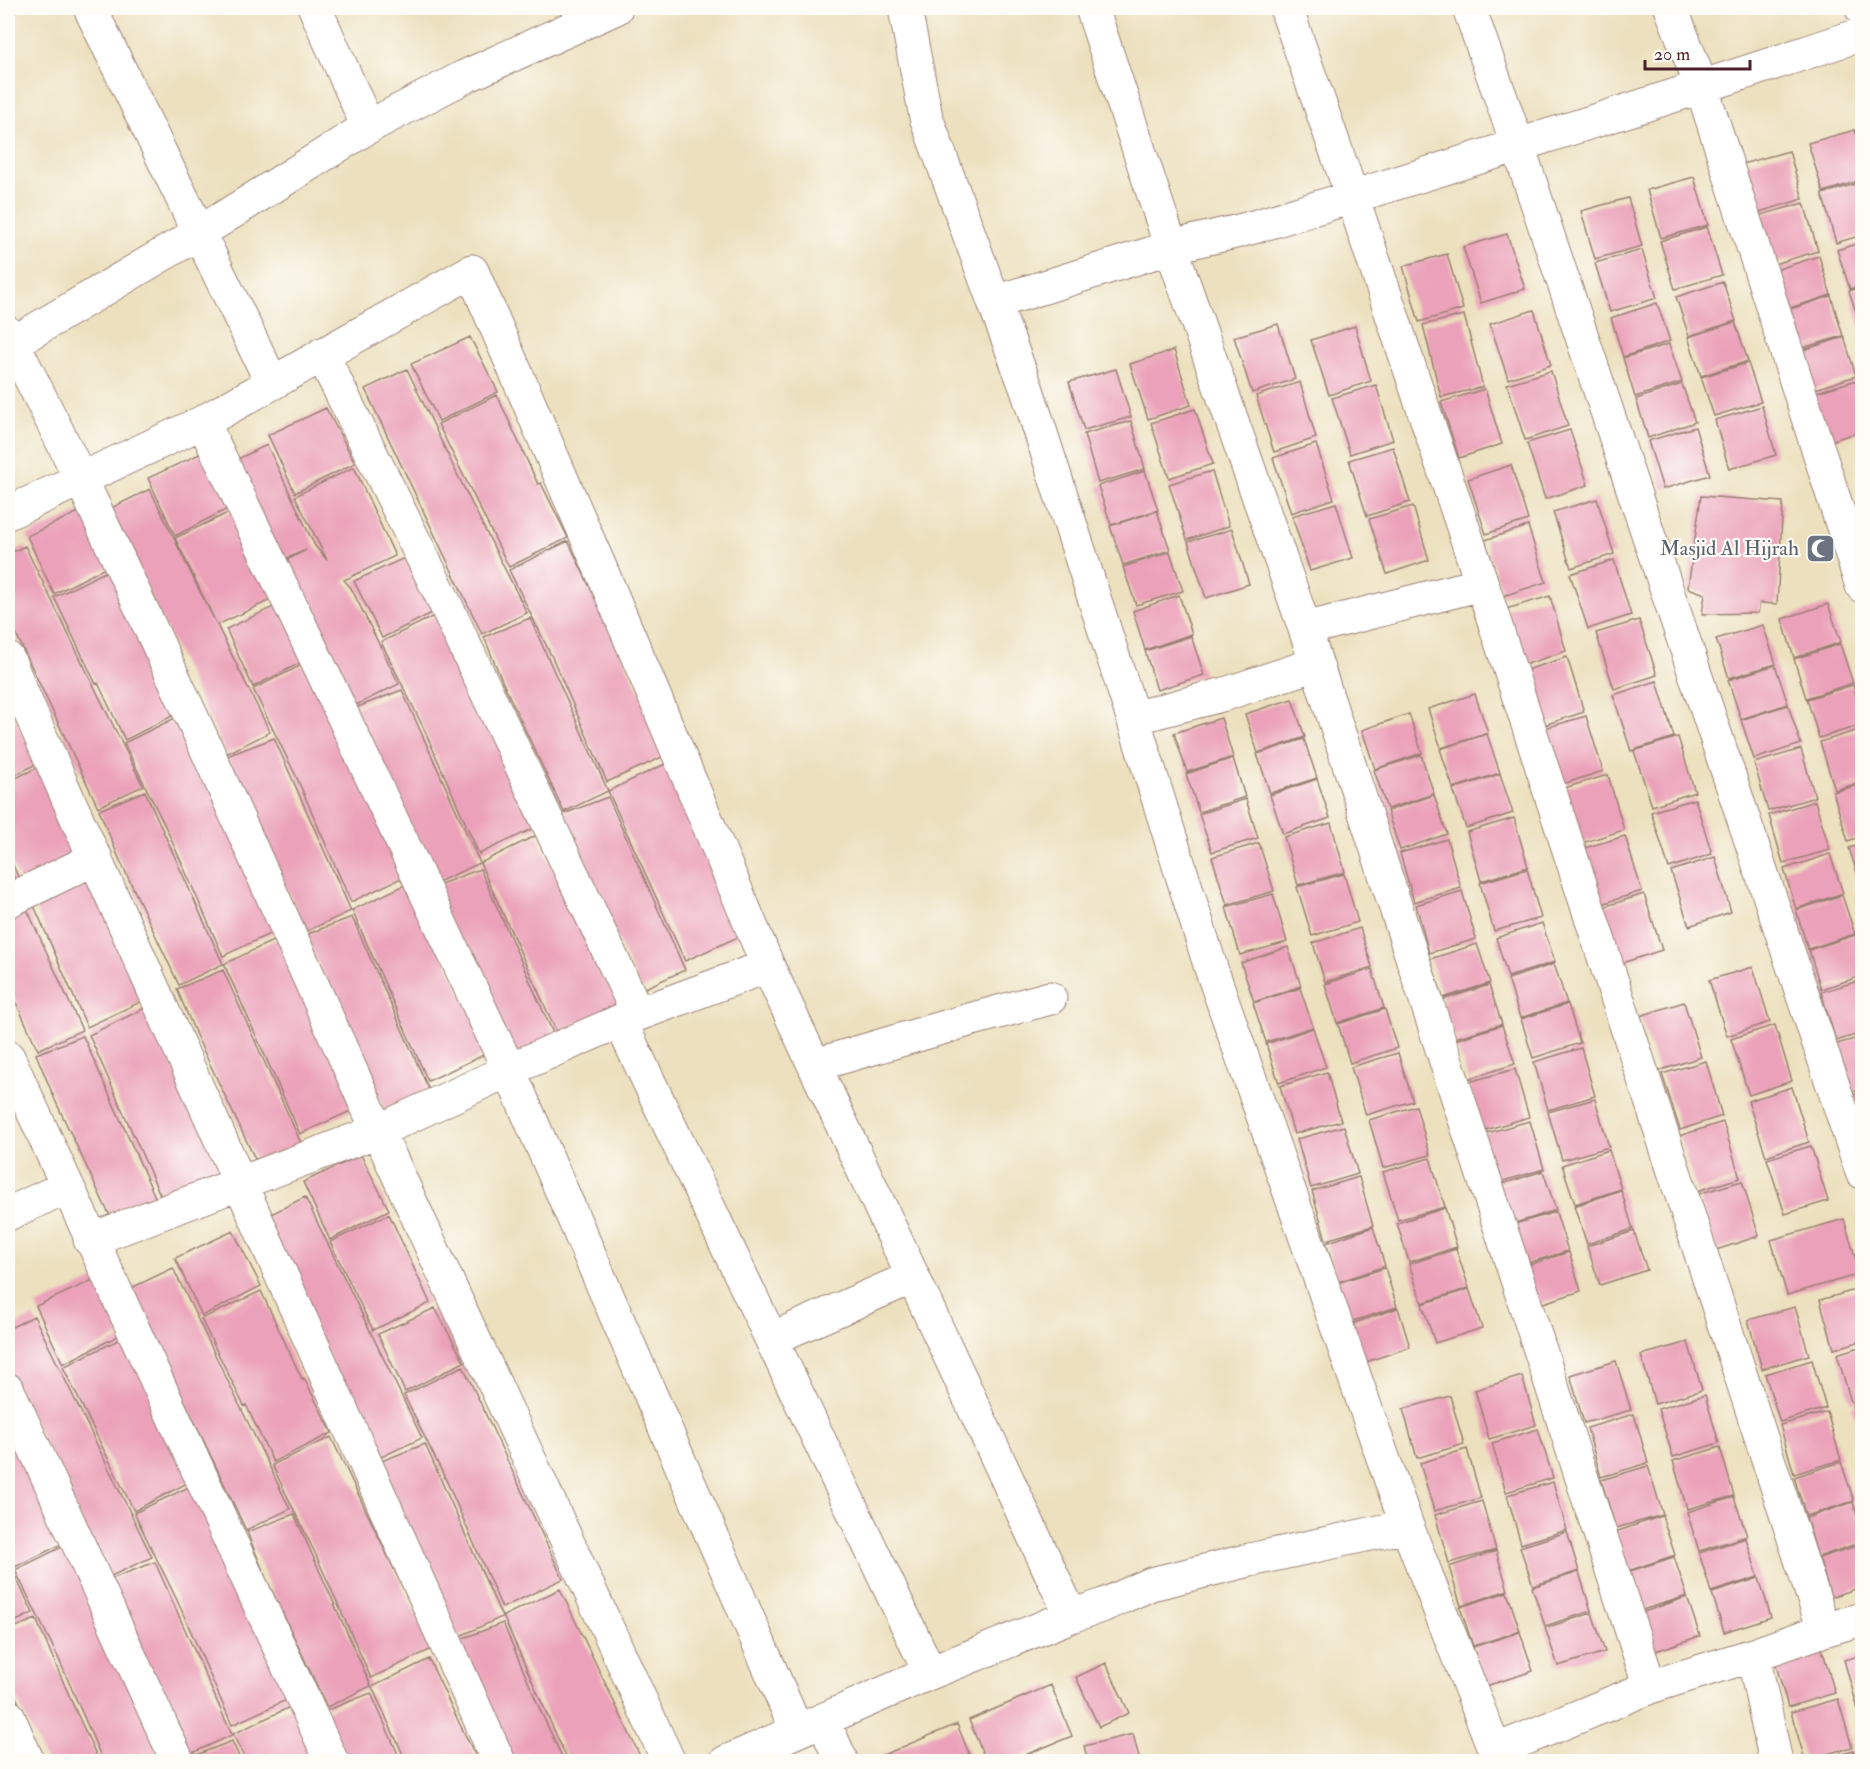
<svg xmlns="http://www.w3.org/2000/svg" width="1870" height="1769" font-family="'IM FELL Double Pica',serif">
  <rect width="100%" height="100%" fill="#fdfcf7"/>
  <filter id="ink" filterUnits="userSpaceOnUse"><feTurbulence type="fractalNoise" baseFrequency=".0167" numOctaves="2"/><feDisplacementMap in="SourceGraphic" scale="12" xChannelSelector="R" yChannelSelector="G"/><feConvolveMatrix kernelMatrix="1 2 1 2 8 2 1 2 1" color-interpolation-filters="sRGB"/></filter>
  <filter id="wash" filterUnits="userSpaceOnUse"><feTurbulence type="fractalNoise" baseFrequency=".008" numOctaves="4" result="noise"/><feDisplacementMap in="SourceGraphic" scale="24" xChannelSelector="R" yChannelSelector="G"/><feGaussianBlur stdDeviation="1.35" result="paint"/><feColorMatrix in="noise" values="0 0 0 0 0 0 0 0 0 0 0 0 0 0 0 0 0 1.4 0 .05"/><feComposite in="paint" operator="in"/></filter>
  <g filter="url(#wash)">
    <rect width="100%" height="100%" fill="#ece0be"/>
    <g id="blocks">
      <path fill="#eba1b9" d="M 1855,130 L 1862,154 L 1862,180 L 1823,192 L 1808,143 Z
        M 1789,151 L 1803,199 L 1756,213 L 1742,164 Z
        M 1694,177 L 1708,225 L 1661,238 L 1647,190 Z
        M 1862,182 L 1862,235 L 1836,243 L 1822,194 Z
        M 1628,198 L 1642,246 L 1595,259 L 1581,211 Z
        M 1804,203 L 1818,251 L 1771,265 L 1757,216 Z
        M 1707,227 L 1722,275 L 1675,289 L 1660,241 Z
        M 1507,234 L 1525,289 L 1481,303 L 1463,247 Z
        M 1862,242 L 1862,285 L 1850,289 L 1837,250 Z
        M 1642,250 L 1657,298 L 1610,312 L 1595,263 Z
        M 1447,254 L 1463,309 L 1419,322 L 1403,266 Z
        M 1819,256 L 1831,295 L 1784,310 L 1772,271 Z
        M 1723,282 L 1736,321 L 1689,336 L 1676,297 Z
        M 1862,286 L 1862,330 L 1849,291 Z
        M 1831,296 L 1843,336 L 1796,350 L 1784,311 Z
        M 1657,303 L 1670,341 L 1623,357 L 1611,318 Z
        M 1534,310 L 1551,365 L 1508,379 L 1490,324 Z
        M 1464,315 L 1483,387 L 1441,397 L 1423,325 Z
        M 1735,322 L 1748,361 L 1701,376 L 1688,337 Z
        M 1278,324 L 1295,379 L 1252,393 L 1234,337 Z
        M 1355,326 L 1371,381 L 1329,395 L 1311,340 Z
        M 470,337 L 498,392 L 439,421 L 411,364 Z
        M 1844,337 L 1856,376 L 1809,391 L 1797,352 Z
        M 1669,344 L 1682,382 L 1635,397 L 1623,358 Z
        M 1174,350 L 1191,405 L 1148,419 L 1130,364 Z
        M 1748,363 L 1761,402 L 1714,416 L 1701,377 Z
        M 407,369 L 455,470 L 527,613 L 482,634 L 365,389 Z
        M 1116,369 L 1131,417 L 1084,430 L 1069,382 Z
        M 1551,371 L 1568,426 L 1525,440 L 1507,384 Z
        M 1857,380 L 1862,400 L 1862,431 L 1824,443 L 1810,394 Z
        M 1300,382 L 1316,438 L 1274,452 L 1256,396 Z
        M 1682,384 L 1695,422 L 1648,438 L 1636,399 Z
        M 1376,385 L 1393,440 L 1350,454 L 1332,398 Z
        M 1485,389 L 1502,444 L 1459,458 L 1441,402 Z
        M 497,395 L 538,484 L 541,483 L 568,538 L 509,567 L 438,424 Z
        M 1762,406 L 1776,455 L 1729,469 L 1715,420 Z
        M 326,408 L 355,463 L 295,493 L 268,435 Z
        M 1195,409 L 1213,464 L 1169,478 L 1151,423 Z
        M 1131,421 L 1145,469 L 1098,483 L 1084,434 Z
        M 1695,427 L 1710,475 L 1663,489 L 1648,441 Z
        M 1570,430 L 1588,485 L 1545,499 L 1527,443 Z
        M 1316,444 L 1334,499 L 1291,513 L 1273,458 Z
        M 267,445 L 315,546 L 327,560 L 295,496 L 354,467 L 395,556 L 344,580 L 351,588 L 399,684 L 354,706 L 277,565 L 306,550 L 276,563 L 225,465 Z
        M 1393,447 L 1410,502 L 1367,516 L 1349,460 Z
        M 206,451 L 235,505 L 175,536 L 148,478 Z
        M 1511,465 L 1528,520 L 1486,534 L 1468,479 Z
        M 1145,471 L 1158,510 L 1111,525 L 1098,486 Z
        M 1212,471 L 1229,526 L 1187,540 L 1169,484 Z
        M 150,489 L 199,590 L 216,623 L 175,538 L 234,510 L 275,598 L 217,625 L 270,732 L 226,754 L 109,509 Z
        M 1701,496 L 1783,502 L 1777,604 L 1760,603 L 1758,613 L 1702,614 L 1705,594 L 1688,588 Z
        M 1597,499 L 1614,554 L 1571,568 L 1553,512 Z
        M 1336,503 L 1353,558 L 1310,571 L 1292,516 Z
        M 1862,503 L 1862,525 L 1856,506 Z
        M 1413,506 L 1429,560 L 1387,574 L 1369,519 Z
        M 85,509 L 113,564 L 54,594 L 27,536 Z
        M 1157,511 L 1170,550 L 1123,565 L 1110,526 Z
        M 1528,526 L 1546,582 L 1503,596 L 1485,540 Z
        M 1232,529 L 1249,584 L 1206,598 L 1188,542 Z
        M 568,541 L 669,754 L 607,782 L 552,657 L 509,570 Z
        M 25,546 L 143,786 L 98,807 L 8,617 L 8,554 Z
        M 1170,552 L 1183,591 L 1136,605 L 1123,567 Z
        M 413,554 L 440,609 L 382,638 L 354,581 Z
        M 1614,560 L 1631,615 L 1588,629 L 1570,574 Z
        M 113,568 L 184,710 L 125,740 L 98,683 L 96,684 L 54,597 Z
        M 1179,595 L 1192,634 L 1145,650 L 1133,611 Z
        M 1550,596 L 1566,651 L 1524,665 L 1506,609 Z
        M 284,602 L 312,657 L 253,687 L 226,629 Z
        M 1828,604 L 1841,642 L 1794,658 L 1782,619 Z
        M 440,613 L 541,825 L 479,854 L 424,729 L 381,642 Z
        M 530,618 L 608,791 L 564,812 L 503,683 L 484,637 Z
        M 1639,620 L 1657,675 L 1614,689 L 1596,633 Z
        M 1763,625 L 1776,664 L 1729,678 L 1716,639 Z
        M 1191,636 L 1204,675 L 1157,690 L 1145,651 Z
        M 1840,644 L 1853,683 L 1806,698 L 1794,659 Z
        M 1567,657 L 1584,712 L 1541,726 L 1523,671 Z
        M 312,660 L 412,873 L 351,902 L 296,776 L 253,689 Z
        M 1775,665 L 1788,704 L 1741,719 L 1728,680 Z
        M 1657,681 L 1674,737 L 1631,751 L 1613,695 Z
        M 1853,685 L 1862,713 L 1862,725 L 1819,738 L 1807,699 Z
        M 402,690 L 480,863 L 436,883 L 355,708 Z
        M 1475,694 L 1488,733 L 1441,748 L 1428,709 Z
        M 1292,699 L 1305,737 L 1258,753 L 1245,714 Z
        M 1788,705 L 1801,744 L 1754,759 L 1741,720 Z
        M 10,709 L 38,763 L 8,779 L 8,710 Z
        M 183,714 L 284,927 L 223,956 L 167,830 L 124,743 Z
        M 1409,714 L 1422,753 L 1375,769 L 1362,730 Z
        M 1586,716 L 1603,771 L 1560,785 L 1542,729 Z
        M 1221,718 L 1233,757 L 1187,772 L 1174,733 Z
        M 1862,729 L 1862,782 L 1835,790 L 1820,742 Z
        M 1487,734 L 1500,773 L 1453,788 L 1440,749 Z
        M 1678,737 L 1695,792 L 1652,806 L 1634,751 Z
        M 274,738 L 351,911 L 307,931 L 246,803 L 227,756 Z
        M 1304,739 L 1317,778 L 1270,793 L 1257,754 Z
        M 1801,749 L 1815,797 L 1768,811 L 1754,763 Z
        M 1421,755 L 1434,794 L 1387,809 L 1374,770 Z
        M 1233,758 L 1245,797 L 1199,812 L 1186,774 Z
        M 665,764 L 747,933 L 685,961 L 608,791 Z
        M 38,767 L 79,856 L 21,883 L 8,854 L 8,782 Z
        M 1500,774 L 1513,813 L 1466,828 L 1453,789 Z
        M 1608,775 L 1624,830 L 1582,843 L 1564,788 Z
        M 1317,779 L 1330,818 L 1283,834 L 1270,795 Z
        M 1862,784 L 1862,836 L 1848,841 L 1833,792 Z
        M 145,791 L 223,964 L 179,985 L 118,856 L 99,810 Z
        M 1434,795 L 1447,834 L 1400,850 L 1387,811 Z
        M 608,797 L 685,970 L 641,990 L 561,815 Z
        M 1246,799 L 1258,838 L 1212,852 L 1199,814 Z
        M 1695,799 L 1712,854 L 1669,868 L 1651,812 Z
        M 1815,801 L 1830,850 L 1783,863 L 1769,815 Z
        M 1514,818 L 1528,867 L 1481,881 L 1467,832 Z
        M 1331,823 L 1345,872 L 1298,885 L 1284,837 Z
        M 537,835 L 618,1004 L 557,1033 L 480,863 Z
        M 1625,836 L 1642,891 L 1599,905 L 1581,849 Z
        M 1447,839 L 1461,888 L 1414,902 L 1400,853 Z
        M 1259,843 L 1274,891 L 1227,905 L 1212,857 Z
        M 1862,844 L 1862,888 L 1849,848 Z
        M 1830,854 L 1843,893 L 1796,909 L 1784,869 Z
        M 1715,857 L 1731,912 L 1689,926 L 1671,871 Z
        M 8,863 L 20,891 L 8,896 Z
        M 480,869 L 557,1042 L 513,1062 L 433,887 Z
        M 1527,869 L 1541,918 L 1494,931 L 1480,883 Z
        M 89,874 L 149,998 L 87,1027 L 32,901 Z
        M 1344,874 L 1358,922 L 1312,936 L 1297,887 Z
        M 409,883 L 490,1052 L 428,1081 L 352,910 Z
        M 1462,891 L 1476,939 L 1429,953 L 1416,905 Z
        M 1273,894 L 1287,942 L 1240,955 L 1226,907 Z
        M 1644,894 L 1662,950 L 1619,964 L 1600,908 Z
        M 1842,895 L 1855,934 L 1808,949 L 1796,910 Z
        M 22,898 L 82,1030 L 38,1050 L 8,985 L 8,904 Z
        M 352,917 L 429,1090 L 385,1110 L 305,935 Z
        M 1542,923 L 1555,962 L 1508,977 L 1496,938 Z
        M 1360,928 L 1372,967 L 1325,982 L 1313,943 Z
        M 1855,935 L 1862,957 L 1862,976 L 1821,989 L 1809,950 Z
        M 281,937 L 362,1106 L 300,1134 L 224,964 Z
        M 1477,944 L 1490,983 L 1443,998 L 1430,959 Z
        M 1288,947 L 1301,986 L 1254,1002 L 1241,963 Z
        M 1554,964 L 1567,1003 L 1520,1018 L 1508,979 Z
        M 1753,967 L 1770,1022 L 1727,1036 L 1709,980 Z
        M 1372,969 L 1384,1008 L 1337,1023 L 1325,984 Z
        M 223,970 L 301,1143 L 257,1163 L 196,1035 L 177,989 Z
        M 1862,980 L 1862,1033 L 1836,1041 L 1821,992 Z
        M 1489,985 L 1502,1024 L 1455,1038 L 1442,1000 Z
        M 1300,988 L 1313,1027 L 1266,1042 L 1253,1003 Z
        M 1684,1002 L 1701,1057 L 1658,1071 L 1640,1016 Z
        M 1568,1004 L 1580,1043 L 1533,1058 L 1521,1019 Z
        M 145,1008 L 226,1177 L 165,1206 L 89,1035 Z
        M 1385,1009 L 1397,1048 L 1350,1063 L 1338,1024 Z
        M 1502,1025 L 1515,1064 L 1468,1079 L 1455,1040 Z
        M 1775,1025 L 1792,1081 L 1749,1095 L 1731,1039 Z
        M 1313,1028 L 1326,1067 L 1279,1083 L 1266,1044 Z
        M 83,1036 L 160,1208 L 116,1229 L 55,1100 L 36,1054 Z
        M 1862,1037 L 1862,1089 L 1850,1093 L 1836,1044 Z
        M 1581,1048 L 1595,1096 L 1548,1110 L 1534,1062 Z
        M 1398,1053 L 1413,1101 L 1366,1115 L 1351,1067 Z
        M 1706,1061 L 1722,1116 L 1680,1130 L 1662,1074 Z
        M 1515,1069 L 1529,1117 L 1482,1131 L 1468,1082 Z
        M 1327,1072 L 1341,1121 L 1294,1134 L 1280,1086 Z
        M 1792,1087 L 1809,1142 L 1766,1156 L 1748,1101 Z
        M 1862,1092 L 1862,1132 L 1850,1096 Z
        M 1595,1099 L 1609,1147 L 1562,1160 L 1548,1112 Z
        M 1416,1106 L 1430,1155 L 1383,1168 L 1369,1120 Z
        M 1530,1121 L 1544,1169 L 1497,1183 L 1483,1134 Z
        M 1723,1122 L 1740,1178 L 1697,1191 L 1679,1136 Z
        M 1344,1126 L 1358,1174 L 1311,1188 L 1297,1139 Z
        M 1811,1146 L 1828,1201 L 1785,1214 L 1767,1159 Z
        M 1609,1150 L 1621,1189 L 1575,1204 L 1562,1165 Z
        M 361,1155 L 389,1210 L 330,1240 L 303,1182 Z
        M 1430,1158 L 1445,1207 L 1398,1220 L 1383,1172 Z
        M 1543,1171 L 1556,1210 L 1509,1225 L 1496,1186 Z
        M 1359,1177 L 1373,1226 L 1326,1240 L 1312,1191 Z
        M 1742,1181 L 1759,1236 L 1716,1250 L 1698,1194 Z
        M 1621,1190 L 1633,1229 L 1587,1244 L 1574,1206 Z
        M 305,1197 L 422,1438 L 377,1459 L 263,1218 Z
        M 1445,1208 L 1457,1247 L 1409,1262 L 1397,1223 Z
        M 1556,1212 L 1568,1251 L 1521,1265 L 1508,1226 Z
        M 389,1214 L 430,1303 L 373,1330 L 330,1242 Z
        M 1844,1219 L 1860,1274 L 1787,1295 L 1771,1240 Z
        M 1373,1227 L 1385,1266 L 1338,1282 L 1326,1243 Z
        M 233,1231 L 261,1286 L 202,1316 L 175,1258 Z
        M 1634,1231 L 1647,1270 L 1600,1285 L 1587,1246 Z
        M 1456,1249 L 1469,1288 L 1422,1303 L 1409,1264 Z
        M 1569,1252 L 1581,1291 L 1534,1306 L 1522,1267 Z
        M 173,1268 L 290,1509 L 246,1530 L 131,1288 Z
        M 1385,1268 L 1397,1307 L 1350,1322 L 1337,1283 Z
        M 95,1279 L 122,1334 L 63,1364 L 36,1306 Z
        M 1862,1288 L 1862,1341 L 1834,1349 L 1820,1300 Z
        M 1469,1289 L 1482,1328 L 1435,1343 L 1422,1304 Z
        M 261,1291 L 302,1379 L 304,1378 L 332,1433 L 273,1462 L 246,1405 L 244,1406 L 201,1319 Z
        M 1795,1307 L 1809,1355 L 1762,1369 L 1748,1320 Z
        M 435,1308 L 464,1362 L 405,1392 L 378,1334 Z
        M 1398,1308 L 1410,1347 L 1363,1363 L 1351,1324 Z
        M 34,1316 L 152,1557 L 107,1578 L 8,1366 L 8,1329 Z
        M 122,1338 L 193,1480 L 134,1511 L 63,1367 Z
        M 1688,1342 L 1702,1390 L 1655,1404 L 1641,1355 Z
        M 1862,1346 L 1862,1399 L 1851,1402 L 1837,1354 Z
        M 1812,1360 L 1826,1408 L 1780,1422 L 1765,1374 Z
        M 1616,1361 L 1631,1410 L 1584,1423 L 1570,1375 Z
        M 463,1366 L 563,1579 L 502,1608 L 447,1482 L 404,1395 Z
        M 1522,1376 L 1536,1425 L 1489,1439 L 1475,1390 Z
        M 1705,1395 L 1719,1443 L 1673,1457 L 1658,1409 Z
        M 1450,1396 L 1464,1444 L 1417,1458 L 1403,1409 Z
        M 1862,1403 L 1862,1440 L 1852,1406 Z
        M 8,1405 L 74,1538 L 15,1567 L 8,1551 Z
        M 1827,1412 L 1841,1460 L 1794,1474 L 1780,1425 Z
        M 1634,1414 L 1648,1463 L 1601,1477 L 1587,1428 Z
        M 1538,1429 L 1553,1478 L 1506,1492 L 1492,1443 Z
        M 331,1437 L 432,1649 L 371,1678 L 315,1553 L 272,1465 Z
        M 425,1444 L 502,1617 L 458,1637 L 379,1462 Z
        M 1720,1447 L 1734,1496 L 1687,1509 L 1673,1461 Z
        M 1467,1449 L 1481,1498 L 1434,1511 L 1420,1463 Z
        M 1841,1462 L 1854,1501 L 1806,1516 L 1794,1477 Z
        M 1648,1466 L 1663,1515 L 1616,1528 L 1601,1480 Z
        M 1553,1482 L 1567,1530 L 1521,1544 L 1507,1495 Z
        M 193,1485 L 293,1697 L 232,1725 L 177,1600 L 134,1513 Z
        M 1734,1497 L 1747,1536 L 1699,1551 L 1687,1512 Z
        M 1482,1501 L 1496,1550 L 1449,1563 L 1435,1515 Z
        M 1853,1502 L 1862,1532 L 1862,1542 L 1818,1557 L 1806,1518 Z
        M 294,1514 L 371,1686 L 327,1707 L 266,1578 L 247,1532 Z
        M 1662,1516 L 1675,1555 L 1628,1571 L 1615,1532 Z
        M 1567,1532 L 1579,1571 L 1533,1586 L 1520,1547 Z
        M 1746,1538 L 1758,1577 L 1711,1592 L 1699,1553 Z
        M 74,1541 L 174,1754 L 158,1761 L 103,1761 L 58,1657 L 15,1570 Z
        M 1862,1544 L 1862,1587 L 1831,1597 L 1819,1558 Z
        M 1496,1551 L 1508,1590 L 1461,1606 L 1449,1567 Z
        M 1674,1557 L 1687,1596 L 1639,1611 L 1627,1572 Z
        M 8,1561 L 33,1613 L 8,1625 Z
        M 155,1562 L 232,1735 L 188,1755 L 108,1580 Z
        M 1579,1572 L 1591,1611 L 1545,1626 L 1532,1587 Z
        M 1759,1578 L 1771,1617 L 1724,1632 L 1712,1593 Z
        M 560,1589 L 641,1758 L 633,1761 L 568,1761 L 503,1616 Z
        M 1507,1592 L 1520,1631 L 1473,1646 L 1460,1607 Z
        M 1687,1597 L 1700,1636 L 1653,1652 L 1641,1613 Z
        M 1592,1613 L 1605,1652 L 1558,1666 L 1545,1628 Z
        M 36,1619 L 75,1709 L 99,1761 L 46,1761 L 8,1680 L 8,1630 Z
        M 503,1623 L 542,1714 L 564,1761 L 511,1761 L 456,1641 Z
        M 1520,1632 L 1533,1671 L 1486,1686 L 1473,1647 Z
        M 1821,1645 L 1835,1693 L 1788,1707 L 1774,1658 Z
        M 1862,1655 L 1862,1708 L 1858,1709 L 1844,1660 Z
        M 429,1659 L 450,1704 L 478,1761 L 406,1761 L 372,1687 Z
        M 1106,1663 L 1129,1713 L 1099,1727 L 1076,1677 Z
        M 1051,1685 L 1072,1736 L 1010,1761 L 986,1761 L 969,1720 Z
        M 371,1693 L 401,1761 L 346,1761 L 325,1711 Z
        M 1838,1699 L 1852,1747 L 1805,1760 L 1791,1712 Z
        M 290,1707 L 316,1761 L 246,1761 L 233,1734 Z
        M 957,1724 L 972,1761 L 878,1761 L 876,1758 Z
        M 1133,1734 L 1140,1761 L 1088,1761 L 1084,1746 Z
        M 232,1741 L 241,1761 L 187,1761 L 186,1759 Z
        M 1853,1750 L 1856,1761 L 1815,1761 Z"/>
    </g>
  </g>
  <g filter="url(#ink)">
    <use href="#blocks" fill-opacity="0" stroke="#9b8074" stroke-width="1.5"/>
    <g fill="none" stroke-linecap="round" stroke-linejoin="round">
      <defs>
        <path id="minor" d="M 90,8 L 272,383
          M 315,8 L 368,127 L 464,77 L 616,8
          M 906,8 L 906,14 L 926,117 L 994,302
          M 1092,8 L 1171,247 L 1305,629 L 1650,1687
          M 1286,8 L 1352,196 L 1482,584 L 1824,1630
          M 1469,8 L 1518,146 L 1862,1172
          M 1671,8 L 1702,88 L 1862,586
          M 1862,8 L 1862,9
          M 8,333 L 81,479 L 197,728 L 378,1131 L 669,1762
          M 8,346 L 199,233 L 368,127
          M 322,354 L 442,597 L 638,1014
          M 203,422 L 322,671 L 509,1070 L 797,1731
          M 8,513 L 203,422 L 472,271 L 602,572 L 768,966 L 1071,1616
          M 1305,629 L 1482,584
          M 8,659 C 51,765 101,870 147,975 C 263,1238 381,1500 499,1762
          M 1133,718 L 1225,694 L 1316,664
          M 8,901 L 96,858
          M 620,1021 L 930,1673
          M 8,1057 L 332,1762
          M 815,1065 L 969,1020 L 1050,998
          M 8,1214 L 66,1187
          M 90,1240 L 378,1131 L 509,1070 L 620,1021 L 768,966
          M 771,1339 L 913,1277
          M 8,1390 L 178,1762
          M 1753,1655 L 1776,1762
          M 8,1716 L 28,1762
          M 823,1720 L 842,1762
          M 1495,1751 L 1650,1687 L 1753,1655 L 1824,1630 L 1862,1619
          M 726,1762 L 930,1673 L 1071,1616 L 1104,1605 L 1151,1584 L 1250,1560 L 1407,1526
          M 1493,1762 L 1495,1751 L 1407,1526 L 1211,968 L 1133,718 L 1027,390 L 994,302 C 1053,285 1110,266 1169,248 C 1198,239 1228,235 1257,226 C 1460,164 1662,101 1862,34"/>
      </defs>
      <use href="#minor" stroke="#9b8074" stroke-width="35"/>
      <use href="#minor" stroke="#fff" stroke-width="33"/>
    </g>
  </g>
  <defs>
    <symbol id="mosque-square" viewBox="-11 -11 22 22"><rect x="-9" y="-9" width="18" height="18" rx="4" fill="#6b7280" stroke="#fdfcf7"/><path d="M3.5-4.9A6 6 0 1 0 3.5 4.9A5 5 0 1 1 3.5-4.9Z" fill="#fff"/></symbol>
  </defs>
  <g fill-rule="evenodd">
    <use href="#mosque-square" x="1804" y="532" width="33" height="33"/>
  </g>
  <g text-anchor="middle" stroke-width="4.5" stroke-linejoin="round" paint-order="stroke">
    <g font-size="21" fill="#5b616d" stroke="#fdfcf7" text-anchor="end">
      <text x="1799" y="555">Masjid Al Hijrah</text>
    </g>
  </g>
  <rect width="1870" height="1769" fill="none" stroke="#fdfcf7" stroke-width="30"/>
  <path d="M1645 60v9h105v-9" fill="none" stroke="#4a1f2b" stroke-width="3"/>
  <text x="1654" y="60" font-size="18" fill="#4a1f2b" stroke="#fdfcf7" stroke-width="4.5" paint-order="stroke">20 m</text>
</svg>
